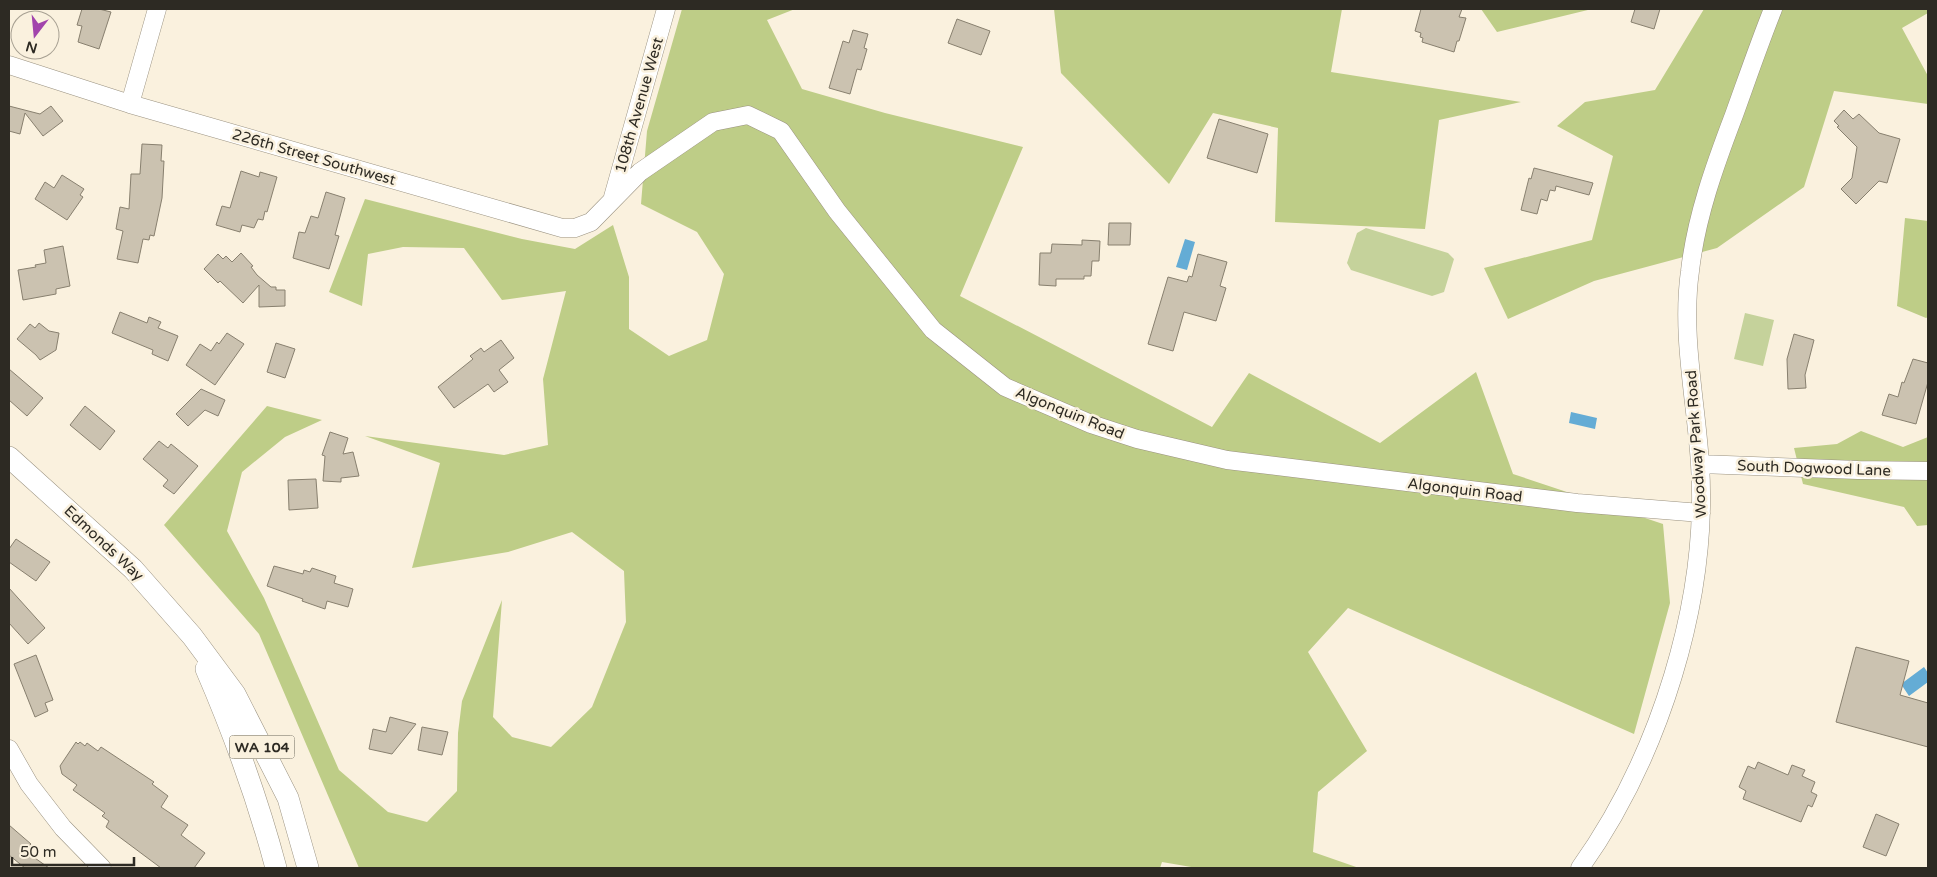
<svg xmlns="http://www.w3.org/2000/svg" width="1937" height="877" font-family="'Varela Round',sans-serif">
  <rect width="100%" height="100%" fill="#faf1de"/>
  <path fill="#c5d29b" d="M 1366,228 L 1448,253 L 1454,259 L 1444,292 L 1432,296 L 1351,270 L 1347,263 L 1357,233 Z
    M 1745,313 L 1774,320 L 1763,366 L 1734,359 Z"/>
  <path fill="#becd87" d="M 682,9 L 795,9 L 767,20 L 802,89 L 885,113 L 1023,147 L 960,296 L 1212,427 L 1249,373 L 1380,443 L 1476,372 L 1513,474 L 1663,524 L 1670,603 L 1634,734 L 1348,608 L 1308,652 L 1367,751 L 1318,792 L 1313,852 L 1359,868 L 1197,868 L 1162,862 L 1160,868 L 359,868 L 259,634 L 164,525 L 267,406 L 322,420 L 285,437 L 242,472 L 227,531 L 264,598 L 339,770 L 388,812 L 427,822 L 457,791 L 458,733 L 462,701 L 502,600 L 493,717 L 512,737 L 551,747 L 592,707 L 626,622 L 624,571 L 572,532 L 508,552 L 412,568 L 440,463 L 365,436 L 504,455 L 548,445 L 543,379 L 566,291 L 502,300 L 464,248 L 403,247 L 368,254 L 362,306 L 329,292 L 365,199 L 522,239 L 575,249 L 613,225 L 629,277 L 629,329 L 669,356 L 707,340 L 724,274 L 697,232 L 641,204 L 647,131 Z
    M 1054,9 L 1342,9 L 1331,72 L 1521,102 L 1439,120 L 1425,229 L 1275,222 L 1278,128 L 1213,113 L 1169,184 L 1061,73 Z
    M 1481,9 L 1592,9 L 1497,32 Z
    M 1704,9 L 1928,9 L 1928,13 L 1902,28 L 1928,76 L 1928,104 L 1834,91 L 1804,187 L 1717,248 L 1594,281 L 1508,319 L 1484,268 L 1592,240 L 1613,156 L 1557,126 L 1585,102 L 1655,90 Z
    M 1905,218 L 1928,221 L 1928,317 L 1926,318 L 1897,306 Z
    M 1861,431 L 1903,447 L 1928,437 L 1928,525 L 1917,526 L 1904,507 L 1803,484 L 1794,448 L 1837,444 Z"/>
  <path fill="#64acd5" d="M 1185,239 L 1195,242 L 1187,270 L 1176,267 Z
    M 1571,412 L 1597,418 L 1595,429 L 1569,423 Z
    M 1924,667 L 1928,673 L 1928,682 L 1909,696 L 1901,684 Z"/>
  <path fill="#cbc2b0" stroke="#88806f" d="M 82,9 L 99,9 L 111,12 L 99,49 L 78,42 L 82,26 L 77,25 Z
    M 1421,9 L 1462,9 L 1459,17 L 1466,18 L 1459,41 L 1457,41 L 1454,52 L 1422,42 L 1423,38 L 1420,37 L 1421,33 L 1415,31 Z
    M 1635,9 L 1660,9 L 1654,29 L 1631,22 Z
    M 957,19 L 990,31 L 981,55 L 948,43 Z
    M 853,30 L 868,34 L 864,48 L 867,49 L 861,70 L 857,69 L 850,94 L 829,88 L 843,41 L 849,43 Z
    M 9,106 L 40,114 L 51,106 L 63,121 L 43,136 L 25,113 L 20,134 L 9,131 Z
    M 1844,110 L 1853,119 L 1859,114 L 1879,133 L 1900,139 L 1887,183 L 1879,181 L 1856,204 L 1841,189 L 1852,178 L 1857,147 L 1837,127 L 1839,126 L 1834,121 Z
    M 1219,119 L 1268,134 L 1257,173 L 1207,158 Z
    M 142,144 L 162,145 L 161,161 L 164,161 L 162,198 L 154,236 L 150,235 L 149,240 L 143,239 L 138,263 L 117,259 L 123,231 L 116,229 L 120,207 L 129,209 L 131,174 L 140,174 Z
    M 1534,168 L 1593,183 L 1589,195 L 1556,186 L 1555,191 L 1550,190 L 1547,201 L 1541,199 L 1537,214 L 1521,210 L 1529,178 L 1531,179 Z
    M 241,171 L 259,177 L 260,172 L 277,177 L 267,212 L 265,211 L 263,220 L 258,219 L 254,228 L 242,225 L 240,232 L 216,225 L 222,206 L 230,208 Z
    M 62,175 L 84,189 L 80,195 L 83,197 L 67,220 L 35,199 L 45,182 L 54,188 Z
    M 326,192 L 345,198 L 335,235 L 339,236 L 329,269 L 293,258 L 299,232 L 305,233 L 311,216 L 318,218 Z
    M 1109,223 L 1131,223 L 1130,245 L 1108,245 Z
    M 1082,240 L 1100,241 L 1099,261 L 1092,261 L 1091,276 L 1084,276 L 1084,279 L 1056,279 L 1056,286 L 1039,285 L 1040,253 L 1051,253 L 1052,244 L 1082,245 Z
    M 63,246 L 70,286 L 56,289 L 56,294 L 23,300 L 18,270 L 36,267 L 35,265 L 46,263 L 44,250 Z
    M 241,253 L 253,266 L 251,267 L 257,275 L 271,287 L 276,287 L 276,290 L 285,290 L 285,306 L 259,307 L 259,285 L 243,303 L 220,281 L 218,283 L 204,269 L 218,254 L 223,259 L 226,256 L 232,262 Z
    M 1198,254 L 1227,262 L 1220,286 L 1226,288 L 1216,321 L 1184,312 L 1173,351 L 1148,344 L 1168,277 L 1187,282 L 1189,276 L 1192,277 Z
    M 120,312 L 147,323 L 149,317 L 161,322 L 158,328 L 178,336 L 168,361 L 152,354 L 153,350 L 112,333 Z
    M 39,323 L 49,331 L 59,333 L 56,350 L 40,360 L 36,355 L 17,339 L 30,324 L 35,328 Z
    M 227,333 L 244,344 L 215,385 L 186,365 L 200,344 L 211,351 L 217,342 L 219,344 Z
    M 1794,334 L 1814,340 L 1805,375 L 1806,388 L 1788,389 L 1787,359 Z
    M 501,340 L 514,358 L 499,370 L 508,382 L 494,392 L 488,384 L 454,408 L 438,387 L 473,359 L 470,356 L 481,348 L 484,352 Z
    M 276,343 L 295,349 L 285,378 L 267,372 Z
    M 1913,359 L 1928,363 L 1928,382 L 1916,424 L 1882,415 L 1889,394 L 1898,397 L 1902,382 L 1904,383 Z
    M 9,369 L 43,398 L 27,416 L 9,400 Z
    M 201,389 L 225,400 L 218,416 L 205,410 L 188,426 L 176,414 Z
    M 85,406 L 115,431 L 100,450 L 70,425 Z
    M 330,432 L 348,438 L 343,454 L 353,452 L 359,476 L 341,478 L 341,482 L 323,481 L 325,456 L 322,455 Z
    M 159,441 L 168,448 L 171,444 L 198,466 L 174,494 L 163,486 L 168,480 L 143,459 Z
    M 316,479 L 318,508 L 289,510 L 288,480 Z
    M 16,539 L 50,562 L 36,581 L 9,562 L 9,549 Z
    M 274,566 L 303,574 L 304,570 L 310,572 L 312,568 L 336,576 L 334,583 L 353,589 L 348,607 L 327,601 L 325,609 L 302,601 L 303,599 L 267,586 Z
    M 9,588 L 45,628 L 28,644 L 9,623 Z
    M 1856,647 L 1909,661 L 1900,695 L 1928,703 L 1928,747 L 1836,722 Z
    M 36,655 L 53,700 L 45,703 L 48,711 L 35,717 L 14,664 Z
    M 390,717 L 416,724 L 392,754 L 369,749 L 373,729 L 386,732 Z
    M 422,727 L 448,732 L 442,755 L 418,750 Z
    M 76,742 L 78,744 L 80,742 L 85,746 L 87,743 L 98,751 L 101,747 L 154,782 L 152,784 L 168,796 L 161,807 L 188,825 L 181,835 L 205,853 L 194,868 L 161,868 L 106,827 L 109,821 L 102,816 L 105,813 L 73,790 L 77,785 L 62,774 L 60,766 Z
    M 1758,762 L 1788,775 L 1792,765 L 1805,770 L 1802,776 L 1815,782 L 1811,792 L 1817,795 L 1812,807 L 1808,805 L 1801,822 L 1743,799 L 1746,791 L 1739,787 L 1748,766 L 1755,769 Z
    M 1876,814 L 1899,824 L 1886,856 L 1863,847 Z
    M 9,825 L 31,844 L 25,851 L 49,868 L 25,868 L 9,855 Z"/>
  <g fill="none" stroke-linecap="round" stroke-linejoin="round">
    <defs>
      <path id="minor" d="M 9,65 L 130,104 L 562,228 L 575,228 L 591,222 L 640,172 L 713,122 L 748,115 L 781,131 L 837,211 L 933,330 L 1005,387 L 1091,424 L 1137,439 L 1227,460 L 1577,503 L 1701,513
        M 130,104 L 157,9
        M 613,197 L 666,9
        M 1700,464 L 1858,470 L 1928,471
        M 9,749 L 29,784 L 63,828 L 102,868
        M 1580,868 C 1659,757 1709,601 1700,464 C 1696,400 1681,335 1690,271 C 1696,217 1715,165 1734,115 C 1747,79 1759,44 1773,9"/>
      <path id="major" d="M 9,457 L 133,569 L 192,636 L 235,694 L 288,798 L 308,868
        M 206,669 C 234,734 258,800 276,868"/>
    </defs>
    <use href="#minor" stroke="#9a9281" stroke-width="19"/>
    <use href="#major" stroke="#9a9281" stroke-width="22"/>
    <use href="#minor" stroke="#fff" stroke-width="18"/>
    <use href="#major" stroke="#fff" stroke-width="21"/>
  </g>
  <g text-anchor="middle" stroke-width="5" stroke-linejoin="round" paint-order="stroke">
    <rect fill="#faf1de" stroke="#6a665b" stroke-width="1" x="229.5" y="735.5" width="65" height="23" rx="4"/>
    <g font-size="14" font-weight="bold" fill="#2d2a23">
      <text x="262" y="752">WA 104</text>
    </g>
    <g font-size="15" fill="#2d2a23" stroke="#faf1de">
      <text transform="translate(639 105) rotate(-74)" y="5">108th Avenue West</text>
      <text transform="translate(314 157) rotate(16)" y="5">226th Street Southwest</text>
      <text transform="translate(1070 413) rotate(22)" y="5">Algonquin Road</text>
      <text transform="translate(1696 444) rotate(-94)" y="5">Woodway Park Road</text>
      <text transform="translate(1814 468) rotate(2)" y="5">South Dogwood Lane</text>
      <text transform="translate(1465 490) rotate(7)" y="5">Algonquin Road</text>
      <text transform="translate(104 543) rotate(43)" y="5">Edmonds Way</text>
    </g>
  </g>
  <rect width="1937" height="877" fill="none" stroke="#2d2a23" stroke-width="20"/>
  <g transform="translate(35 35) rotate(196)"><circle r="24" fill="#faf1de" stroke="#a8a193"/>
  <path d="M0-4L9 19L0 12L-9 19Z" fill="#a244ac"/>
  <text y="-8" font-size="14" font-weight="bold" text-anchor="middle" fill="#2d2a23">N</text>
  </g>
  <path d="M12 857v8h122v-8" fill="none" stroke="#2d2a23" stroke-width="2.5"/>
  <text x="20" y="857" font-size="15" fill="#2d2a23" stroke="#faf1de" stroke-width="4" paint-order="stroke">50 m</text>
</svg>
